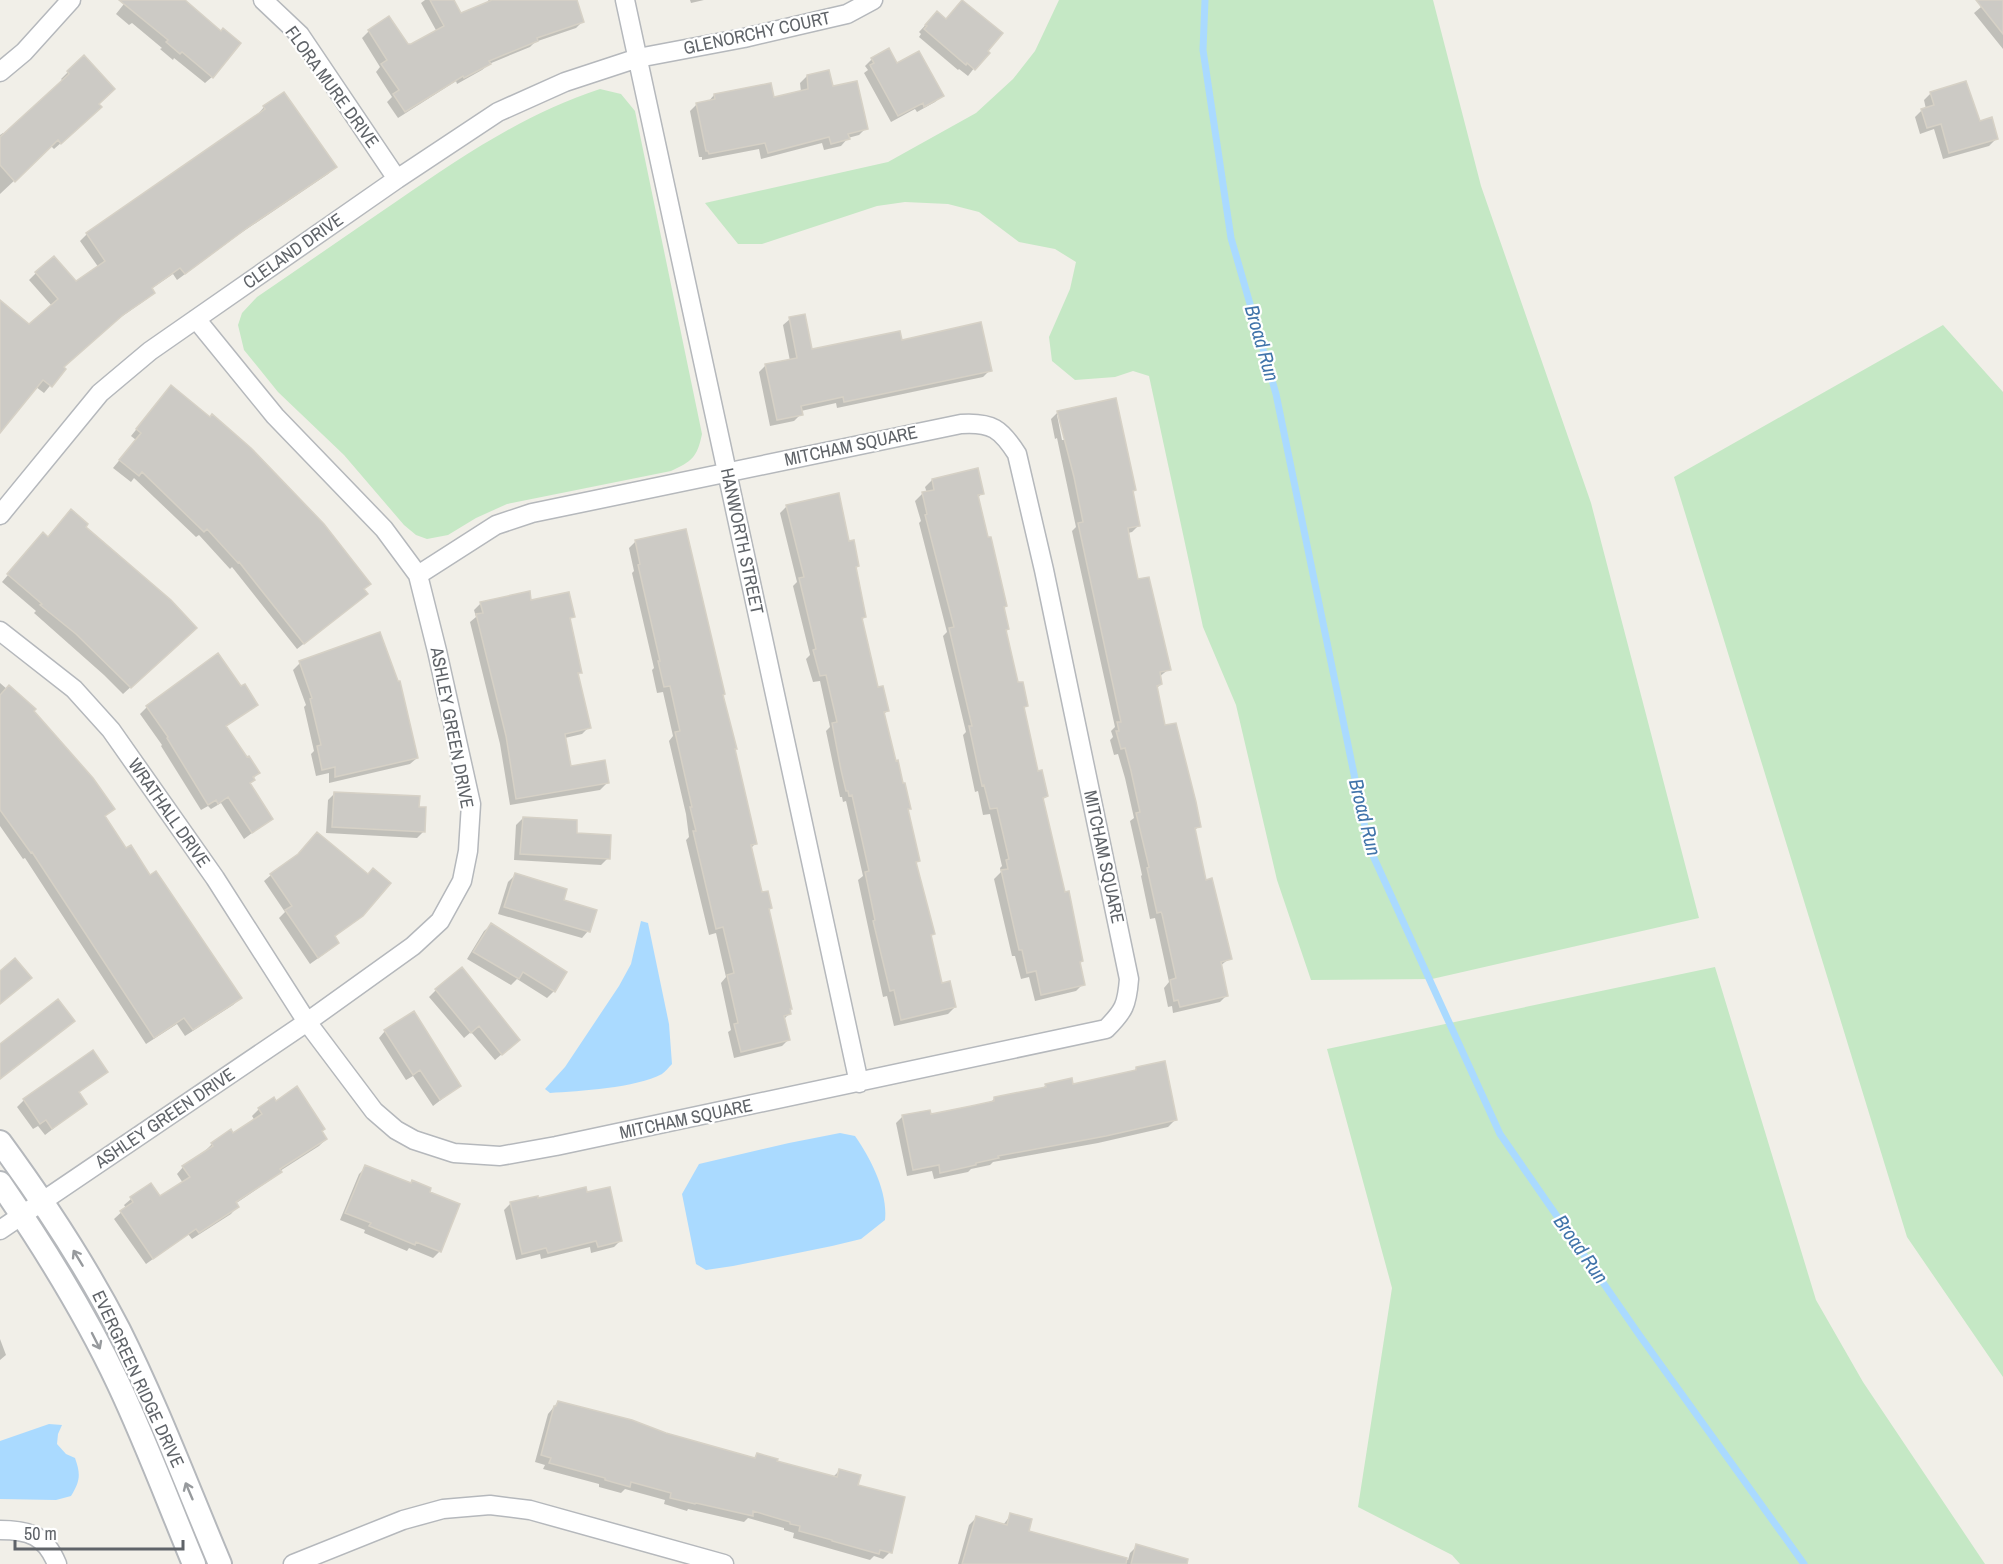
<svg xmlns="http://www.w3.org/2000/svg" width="2003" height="1564" font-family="'Archivo Narrow',sans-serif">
  <rect width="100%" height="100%" fill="#f1efe8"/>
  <path fill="#c5e8c5" d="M 1059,0 L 1433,0 L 1481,186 L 1591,503 L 1699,918 L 1432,979 L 1311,980 L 1277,880 L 1236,705 L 1203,627 L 1149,376 L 1133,371 L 1115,377 L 1075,380 L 1052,361 L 1049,337 L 1070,289 L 1076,262 L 1055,249 L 1019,242 L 979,212 L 948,204 L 905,202 L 877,206 L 762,244 L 738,244 L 705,203 L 888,162 L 976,113 L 1013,79 L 1035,51 Z
    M 600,89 L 621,94 L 635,111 L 702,434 C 697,458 692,461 671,471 L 507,504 L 476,518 L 448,535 L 427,539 L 416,535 L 404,525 L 344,455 L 278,392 L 244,350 L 238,325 L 242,313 L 257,297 C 304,265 350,233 397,201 C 463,156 524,114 600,89 Z
    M 1943,325 L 2003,392 L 2003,1377 L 1907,1237 L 1674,477 Z
    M 1715,967 L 1816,1300 L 1863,1382 L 1985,1564 L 1460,1564 L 1452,1555 L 1358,1507 L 1392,1288 L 1327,1049 Z"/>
  <path fill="#aadaff" d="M 641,921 L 648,923 L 669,1024 L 672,1064 C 669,1067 665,1072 662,1074 C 636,1088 579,1091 550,1093 L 545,1089 L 565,1067 L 619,986 L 631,964 Z
    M 840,1133 L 855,1136 C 871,1159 888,1192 885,1220 L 861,1239 L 832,1246 L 733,1266 L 706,1270 L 696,1264 L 682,1194 L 699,1164 L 789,1143 Z
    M 49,1424 L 62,1425 L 58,1434 L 57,1444 L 66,1454 L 75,1458 C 81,1475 80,1481 71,1496 L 56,1500 L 0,1499 L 0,1441 Z"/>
  <path fill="#0003" fill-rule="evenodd" d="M 127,0 L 183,0 L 212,77 L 205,83 L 174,58 L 173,60 L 160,49 L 162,48 L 132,23 L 129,25 L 116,14 Z
    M 425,0 L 452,0 L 460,15 L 490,3 L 488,0 L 576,0 L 583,21 L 576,28 L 535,42 L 530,47 L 489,64 L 482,70 L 457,84 L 456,81 L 398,118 L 387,102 L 392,97 L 376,72 L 380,67 L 362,38 L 369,31 L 407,46 L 437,32 L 421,3 Z
    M 690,0 L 704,0 L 691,3 Z
    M 1983,0 L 2003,0 L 2003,49 L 1974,13 L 1981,7 L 1979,4 Z
    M 963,1 L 1001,33 L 968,76 L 959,69 L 958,70 L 919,37 L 921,34 L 919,32 L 931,19 L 946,20 Z
    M 872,59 L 897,65 L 942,95 L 935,102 L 917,112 L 915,109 L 891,122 L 864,73 L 868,70 L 865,66 Z
    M 68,72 L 98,104 L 94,114 L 54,149 L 51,146 L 0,194 L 0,135 L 3,133 L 5,135 L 63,81 L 61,79 Z
    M 807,76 L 832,88 L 866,128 L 859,135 L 848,138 L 841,146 L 824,150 L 822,143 L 761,159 L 759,149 L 702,160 L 702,157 L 699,157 L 690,111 L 697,104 L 708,102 L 714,95 L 773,98 L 801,92 L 800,83 Z
    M 1931,93 L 1979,123 L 1996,139 L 1989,146 L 1943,159 L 1934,129 L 1920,134 L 1915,117 L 1922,110 L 1926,109 L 1924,100 Z
    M 264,107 L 335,167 L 328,174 L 238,235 L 177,280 L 173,274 L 151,289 L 153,293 L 147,299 L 114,322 L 62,367 L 64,369 L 44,393 L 36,387 L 0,431 L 0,309 L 29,326 L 52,306 L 29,280 L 36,273 L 54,258 L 76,283 L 99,268 L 80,241 L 87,234 L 259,115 L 258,114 Z
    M 790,319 L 811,351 L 901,342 L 990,370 L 983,377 L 837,408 L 836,403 L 801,411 L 801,414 L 794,421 L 770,426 L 759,372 L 766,365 L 790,361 L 783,325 Z
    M 165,394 L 366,594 L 297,649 L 232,567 L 230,569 L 199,535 L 196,537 L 134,478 L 131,482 L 113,468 L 136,440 L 131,436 Z
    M 1058,412 L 1132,492 L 1139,525 L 1132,532 L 1128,533 L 1137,581 L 1169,669 L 1159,677 L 1161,684 L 1156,689 L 1164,727 L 1199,826 L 1194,831 L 1205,882 L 1218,902 L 1230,958 L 1220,966 L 1227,995 L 1220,1002 L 1173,1013 L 1172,1006 L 1168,1007 L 1164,988 L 1169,982 L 1156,922 L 1155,918 L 1150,919 L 1141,876 L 1142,875 L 1130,821 L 1134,818 L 1125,778 L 1118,754 L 1114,755 L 1110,740 L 1113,737 L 1111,731 L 1115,727 L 1072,531 L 1076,527 L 1057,438 L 1055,439 L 1051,419 ZM 1057,415 L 1060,415 L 1065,440 L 1062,440 Z
    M 932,480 L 982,493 L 977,499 L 1006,606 L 1003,609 L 1008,629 L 1005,632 L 1016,684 L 1026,706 L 1023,709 L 1036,773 L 1047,796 L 1042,800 L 1082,961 L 1079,964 L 1083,984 L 1076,991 L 1035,1001 L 1029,977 L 1021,979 L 1015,956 L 1012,956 L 994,879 L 1001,872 L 1000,868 L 1002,866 L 990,814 L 983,815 L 978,791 L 975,792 L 963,735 L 966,732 L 943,636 L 947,632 L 919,523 L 921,521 L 915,501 L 922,494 L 927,493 L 925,487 Z
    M 787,506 L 848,543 L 858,566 L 855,569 L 865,617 L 861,620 L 877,689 L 887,711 L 883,715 L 894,762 L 909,808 L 906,811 L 918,861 L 915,864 L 933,934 L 930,937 L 941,985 L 955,1007 L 948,1014 L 894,1026 L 887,996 L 883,997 L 858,880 L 863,876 L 846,801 L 843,802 L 842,797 L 840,797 L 826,731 L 830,727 L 820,681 L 813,682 L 806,659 L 810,655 L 793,586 L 797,582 L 780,513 Z
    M 84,528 L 188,635 L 123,694 L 104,675 L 34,613 L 36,611 L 2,582 L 37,541 Z
    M 636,541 L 721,696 L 755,844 L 750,849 L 761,894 L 768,910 L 789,1014 L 784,1019 L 788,1040 L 782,1046 L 734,1058 L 728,1032 L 731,1030 L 721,983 L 726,977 L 716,933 L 709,935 L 686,840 L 689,837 L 686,814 L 669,741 L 673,736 L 663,692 L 657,693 L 652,670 L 654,668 L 632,573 L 634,571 L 629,548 Z
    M 530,602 L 573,616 L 569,620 L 580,672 L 577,676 L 589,727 L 582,734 L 565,738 L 570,768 L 607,783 L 600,790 L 510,805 L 500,744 L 470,622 L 476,617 L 474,610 L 481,603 Z
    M 300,663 L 417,758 L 410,764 L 329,783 L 329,773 L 316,776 L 311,754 L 314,751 L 304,707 L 306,705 L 293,670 Z
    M 0,683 L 32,711 L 113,809 L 104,817 L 125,850 L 240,998 L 233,1005 L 185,1036 L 177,1024 L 146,1044 L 25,858 L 23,859 L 0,826 Z
    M 241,688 L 256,705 L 225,727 L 258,773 L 249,784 L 271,819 L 244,839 L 221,803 L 211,809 L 208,806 L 201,810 L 161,746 L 162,745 L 140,714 L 147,707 Z
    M 335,793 L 418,808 L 424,831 L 417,838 L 326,833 L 328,800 Z
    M 523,818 L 575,834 L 608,858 L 601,865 L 514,860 L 516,825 Z
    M 271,875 L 362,915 L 334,937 L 337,943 L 331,949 L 310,964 L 279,918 L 285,912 L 264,881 Z
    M 515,875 L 562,901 L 588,931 L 582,938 L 498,914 L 508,882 Z
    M 491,925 L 554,991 L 547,998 L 517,979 L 511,985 L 467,959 L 484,931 Z
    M 436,990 L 511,1046 L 495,1060 L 471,1032 L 464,1038 L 429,997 Z
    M 385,1031 L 459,1086 L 433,1106 L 413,1076 L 406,1080 L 379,1038 Z
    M 1136,1069 L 1175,1120 L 1168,1127 L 1098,1143 L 993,1162 L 990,1165 L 971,1169 L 968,1172 L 934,1179 L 932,1171 L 907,1176 L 896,1123 L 903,1116 L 929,1116 L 989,1104 L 994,1099 L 1042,1089 L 1046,1085 L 1072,1085 L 1133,1072 Z
    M 106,1071 L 78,1093 L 85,1104 L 45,1135 L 38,1126 L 33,1129 L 17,1107 L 24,1100 Z
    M 259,1109 L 321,1131 L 326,1139 L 319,1146 L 280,1171 L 273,1178 L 235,1204 L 237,1207 L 231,1214 L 192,1239 L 188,1234 L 146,1264 L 114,1219 L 126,1208 L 124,1205 L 131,1199 L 160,1198 L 183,1183 L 177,1174 L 183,1167 L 206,1152 L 205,1151 L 212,1144 L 230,1131 L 233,1136 L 255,1121 L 252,1116 Z
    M 366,1167 L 440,1251 L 433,1258 L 409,1248 L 407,1251 L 364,1233 L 365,1230 L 340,1220 L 359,1174 Z
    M 586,1194 L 621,1240 L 614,1247 L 591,1253 L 590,1247 L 541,1259 L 540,1254 L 516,1260 L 504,1210 L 511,1203 Z
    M 0,1339 L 6,1355 L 0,1360 Z
    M 558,1402 L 753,1459 L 757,1455 L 776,1462 L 833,1477 L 840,1470 L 857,1486 L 890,1552 L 883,1559 L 874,1556 L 870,1560 L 793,1538 L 794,1533 L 784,1530 L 784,1528 L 748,1518 L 744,1522 L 688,1509 L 687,1511 L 664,1504 L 665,1500 L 625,1489 L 621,1493 L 599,1487 L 599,1484 L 543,1469 L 545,1465 L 535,1462 L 548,1414 Z
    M 1011,1515 L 1027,1532 L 1128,1560 L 1130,1553 L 1137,1546 L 1153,1564 L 958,1564 L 969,1525 L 976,1518 L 1003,1525 Z"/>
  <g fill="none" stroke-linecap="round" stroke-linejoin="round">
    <path stroke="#aadaff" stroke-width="7" d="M 1205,0 L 1203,50 L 1231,238 L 1276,394 L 1369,847 L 1500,1134 L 1640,1336 L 1804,1564"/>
  </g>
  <path fill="#cccac5" stroke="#d6d1c6" stroke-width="1.5" d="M 119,0 L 185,0 L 221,31 L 223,28 L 241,43 L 213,78 L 182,52 L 180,54 L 166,42 L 168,40 Z
    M 430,0 L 454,0 L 461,13 L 492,0 L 577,0 L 584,22 L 537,38 L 538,41 L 489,61 L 491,64 L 464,78 L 463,76 L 405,112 L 393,94 L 399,90 L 381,64 L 387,60 L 368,30 L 389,16 L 408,44 L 411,44 L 444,26 Z
    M 962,0 L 1003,33 L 988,51 L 990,53 L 975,70 L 967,63 L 966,65 L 924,29 L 927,26 L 925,25 L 937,11 L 946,19 Z
    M 1976,0 L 2003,0 L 2003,34 Z
    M 889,48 L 897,63 L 919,51 L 944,96 L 924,107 L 923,103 L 898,116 L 870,65 L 874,63 L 871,58 Z
    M 84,55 L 115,89 L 99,104 L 102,107 L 61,144 L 58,140 L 15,182 L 0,165 L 0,137 L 69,74 L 67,71 Z
    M 829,70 L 833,86 L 857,81 L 868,129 L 848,134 L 850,139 L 831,144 L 829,137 L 768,153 L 765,143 L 709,154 L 708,151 L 706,151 L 696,103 L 715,99 L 714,94 L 771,83 L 774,97 L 808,89 L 807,75 Z
    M 1966,81 L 1980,121 L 1992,117 L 1998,139 L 1949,153 L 1941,124 L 1927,128 L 1921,109 L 1934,105 L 1930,92 Z
    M 284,92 L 337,167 L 247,228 L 185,274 L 180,268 L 152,288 L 155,293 L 123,315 L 64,367 L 66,369 L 52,387 L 43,380 L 0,433 L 0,300 L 29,324 L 58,299 L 35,272 L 54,256 L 76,281 L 105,261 L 86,233 L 265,109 L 263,106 Z
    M 805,314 L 812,349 L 900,331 L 902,340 L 981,322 L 992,371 L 844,402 L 843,397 L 801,406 L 803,415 L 777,420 L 765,364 L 797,358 L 789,317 Z
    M 171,385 L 210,417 L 212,414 L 251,448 L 324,524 L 371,584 L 364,589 L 368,594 L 304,644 L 239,562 L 238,563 L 207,529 L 204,532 L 142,472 L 139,476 L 119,460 L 141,433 L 136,429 Z
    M 1116,398 L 1136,490 L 1133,491 L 1140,526 L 1128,528 L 1130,541 L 1138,579 L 1149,577 L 1171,670 L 1160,672 L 1162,684 L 1157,686 L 1165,725 L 1176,723 L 1196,802 L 1201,827 L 1195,828 L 1206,880 L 1212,878 L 1232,959 L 1221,962 L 1228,996 L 1180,1007 L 1178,1000 L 1174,1001 L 1170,980 L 1176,978 L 1162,914 L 1161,912 L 1157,913 L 1147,868 L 1149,867 L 1136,813 L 1140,812 L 1131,771 L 1125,748 L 1121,749 L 1116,731 L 1119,731 L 1117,722 L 1121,722 L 1078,523 L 1083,522 L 1074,477 L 1057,411 Z
    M 978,468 L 984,494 L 978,495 L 988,537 L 991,537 L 1007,606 L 1004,607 L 1009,629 L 1006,630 L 1018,682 L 1023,682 L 1028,706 L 1024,707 L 1038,771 L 1042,770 L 1048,796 L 1043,798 L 1065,892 L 1069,891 L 1083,961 L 1080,962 L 1085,985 L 1041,995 L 1036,971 L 1027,973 L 1022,950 L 1019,950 L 1001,870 L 1008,869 L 1006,860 L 1009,859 L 997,808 L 990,809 L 984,785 L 982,786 L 969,726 L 972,726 L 949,628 L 954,627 L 925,515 L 927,514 L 922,492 L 934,490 L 932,479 Z
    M 839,493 L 849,541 L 854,540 L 859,566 L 856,567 L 866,617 L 862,618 L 878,687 L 883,686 L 889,711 L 884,712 L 896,761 L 898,760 L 903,783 L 905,783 L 911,809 L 908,809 L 920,861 L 916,862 L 935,934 L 931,935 L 942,983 L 950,981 L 956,1007 L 901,1020 L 894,990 L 890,991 L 873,921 L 875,920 L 865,872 L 869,871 L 852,795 L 849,796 L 848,791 L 846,791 L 841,770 L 832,723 L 837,722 L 826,675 L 820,676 L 813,650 L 816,649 L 799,578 L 804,577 L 786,505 Z
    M 71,509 L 88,524 L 86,527 L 171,600 L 197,628 L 131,688 L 76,634 L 40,605 L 42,604 L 7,574 L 43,532 L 48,537 Z
    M 686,529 L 720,673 L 725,694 L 723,695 L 737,749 L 735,749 L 757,844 L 751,845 L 762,892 L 768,891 L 772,908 L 769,909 L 792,1009 L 790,1009 L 791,1014 L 784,1016 L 790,1040 L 741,1052 L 734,1024 L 738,1023 L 727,975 L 734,973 L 723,927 L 716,929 L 693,831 L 696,831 L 690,807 L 692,807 L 675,732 L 680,731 L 670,686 L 664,687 L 658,661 L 660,661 L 638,565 L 640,564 L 635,540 Z
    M 530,591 L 531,600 L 569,592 L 575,617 L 570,618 L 582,673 L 578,673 L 591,728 L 565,734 L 571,766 L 605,760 L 609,783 L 516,799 L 506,736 L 476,614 L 483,613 L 480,602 Z
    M 380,632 L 398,681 L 400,681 L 418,758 L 335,777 L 335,767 L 322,770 L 317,746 L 321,745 L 310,699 L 312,698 L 299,661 Z
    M 218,653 L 241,686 L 245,684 L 258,705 L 226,726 L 247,757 L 249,756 L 260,773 L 253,777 L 255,780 L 250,783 L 273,819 L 252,833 L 228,797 L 218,804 L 216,800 L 208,805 L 167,738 L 168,737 L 146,706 Z
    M 9,685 L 36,709 L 34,711 L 93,778 L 115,809 L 105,816 L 126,848 L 131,845 L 150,875 L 156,871 L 242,998 L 193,1030 L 184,1018 L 154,1038 L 32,852 L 31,853 L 0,810 L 0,695 Z
    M 334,792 L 420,796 L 419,807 L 426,807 L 425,832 L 332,827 Z
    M 523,817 L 577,820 L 577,833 L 611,835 L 610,859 L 520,854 Z
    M 317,832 L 368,874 L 373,868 L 391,883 L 363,916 L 335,936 L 339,943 L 318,958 L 285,910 L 292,906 L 270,874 L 298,854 Z
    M 515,873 L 567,889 L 564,900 L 597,910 L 590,932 L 504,907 Z
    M 491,923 L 567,972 L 555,992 L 523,972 L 519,979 L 473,952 Z
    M 15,958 L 32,978 L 0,1004 L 0,971 Z
    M 462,967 L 520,1040 L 502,1055 L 479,1026 L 471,1033 L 435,989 Z
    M 58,999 L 75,1021 L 0,1079 L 0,1044 Z
    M 414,1011 L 461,1086 L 440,1100 L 420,1070 L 413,1075 L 384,1030 Z
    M 93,1050 L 108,1072 L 79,1092 L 87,1104 L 52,1129 L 46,1120 L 40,1124 L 23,1099 Z
    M 1165,1061 L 1177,1120 L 1106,1136 L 998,1156 L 999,1158 L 976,1163 L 976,1165 L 940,1173 L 939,1165 L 913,1170 L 902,1115 L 930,1110 L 931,1114 L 971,1106 L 994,1101 L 994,1097 L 1046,1087 L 1045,1084 L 1072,1078 L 1073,1084 L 1136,1070 L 1136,1067 Z
    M 297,1086 L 325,1129 L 322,1131 L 327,1139 L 280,1169 L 282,1172 L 236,1202 L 239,1207 L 199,1233 L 196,1229 L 153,1259 L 120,1211 L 133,1202 L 130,1197 L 151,1183 L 160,1196 L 190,1177 L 182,1166 L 213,1146 L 211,1143 L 231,1129 L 233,1133 L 262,1114 L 258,1108 L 274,1097 L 276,1101 Z
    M 365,1165 L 411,1183 L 412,1180 L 431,1188 L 430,1192 L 460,1204 L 441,1252 L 416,1242 L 415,1245 L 369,1226 L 371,1223 L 345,1213 Z
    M 586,1187 L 587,1192 L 610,1187 L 622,1241 L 598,1247 L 596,1241 L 548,1253 L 546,1248 L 522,1254 L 510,1202 L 538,1196 L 538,1198 Z
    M 558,1401 L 632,1420 L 666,1433 L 755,1458 L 757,1453 L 778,1459 L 777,1461 L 837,1477 L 839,1469 L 861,1475 L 858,1485 L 905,1497 L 892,1553 L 880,1550 L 879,1554 L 832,1541 L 832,1540 L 799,1531 L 800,1526 L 790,1524 L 790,1522 L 753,1511 L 753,1516 L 696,1503 L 695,1504 L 670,1498 L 671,1493 L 631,1482 L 630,1487 L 605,1480 L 605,1478 L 549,1463 L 551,1458 L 541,1455 L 554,1406 L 556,1406 Z
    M 1010,1513 L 1032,1519 L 1029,1531 L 1127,1558 L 1126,1564 L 962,1564 L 976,1516 L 1007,1525 Z
    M 1136,1544 L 1188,1559 L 1187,1564 L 1131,1564 Z"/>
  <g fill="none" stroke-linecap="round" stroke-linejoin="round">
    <defs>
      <path id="minor" d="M 263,0 L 300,35 L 397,179
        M 625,0 L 859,1083
        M 0,72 L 24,52 L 71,0
        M 0,515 L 100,393 L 150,351 L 397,179 L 498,112 L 565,82 L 638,58 L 744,38 L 847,14 L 873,0
        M 0,631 L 74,689 L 111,730 L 215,878 L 307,1022 L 374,1111 L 396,1130 L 414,1140 L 454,1153 L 500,1156 L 556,1146 L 1106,1029 C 1124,1011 1127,1005 1129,979 L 1044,570 L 1017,454 C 1001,429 992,422 961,424 L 532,513 L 496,525 L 418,575
        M 0,1230 L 307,1022 L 413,946 L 440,921 L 462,881 L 468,851 L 471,804 L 437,651 L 418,575 L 384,529 L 275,416 L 196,319
        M 0,1530 C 29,1530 45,1535 57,1564
        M 293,1564 L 403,1520 L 443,1509 L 490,1505 L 530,1510 L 724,1564"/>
      <path id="tertiary" d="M 0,1142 C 44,1202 85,1264 119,1330 C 157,1406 187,1486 220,1564
        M 0,1183 C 44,1247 85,1313 118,1383 C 146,1442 169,1504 194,1564"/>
    </defs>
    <use href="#minor" stroke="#b5b8bc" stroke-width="21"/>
    <use href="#tertiary" stroke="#b5b8bc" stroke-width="26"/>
    <use href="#minor" stroke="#fff" stroke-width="18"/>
    <use href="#tertiary" stroke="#fff" stroke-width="22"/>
  </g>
  <defs><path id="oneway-shaft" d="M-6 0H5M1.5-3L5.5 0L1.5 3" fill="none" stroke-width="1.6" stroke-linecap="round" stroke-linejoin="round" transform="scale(1.5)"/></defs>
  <g stroke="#979a9d">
    <use href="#oneway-shaft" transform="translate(78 1258) rotate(-121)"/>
    <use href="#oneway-shaft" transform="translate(96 1341) rotate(63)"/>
    <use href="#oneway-shaft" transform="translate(189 1491) rotate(-113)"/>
  </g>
  <g text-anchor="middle" stroke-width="4.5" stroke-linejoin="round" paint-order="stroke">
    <g font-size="18" fill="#5f6368" stroke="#fff">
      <text transform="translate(757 33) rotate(-12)" y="6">GLENORCHY COURT</text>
      <text transform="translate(332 87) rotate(54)" y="6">FLORA MURE DRIVE</text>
      <text transform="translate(293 251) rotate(-35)" y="6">CLELAND DRIVE</text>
      <text transform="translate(851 446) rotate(-12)" y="6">MITCHAM SQUARE</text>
      <text transform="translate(742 541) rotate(78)" y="6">HANWORTH STREET</text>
      <text transform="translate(452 728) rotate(79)" y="6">ASHLEY GREEN DRIVE</text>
      <text transform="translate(169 813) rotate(55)" y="6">WRATHALL DRIVE</text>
      <text transform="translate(1104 857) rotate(78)" y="6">MITCHAM SQUARE</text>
      <text transform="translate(165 1118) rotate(-34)" y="6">ASHLEY GREEN DRIVE</text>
      <text transform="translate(686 1119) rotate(-12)" y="6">MITCHAM SQUARE</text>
      <text transform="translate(138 1379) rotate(65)" y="6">EVERGREEN RIDGE DRIVE</text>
    </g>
    <g font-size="20" font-style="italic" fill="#4174aa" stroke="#fff">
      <text transform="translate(1262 343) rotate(74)" y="7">Broad Run</text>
      <text transform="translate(1365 817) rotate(76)" y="7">Broad Run</text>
      <text transform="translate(1581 1249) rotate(55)" y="7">Broad Run</text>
    </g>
  </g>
  <path d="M15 1540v9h168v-9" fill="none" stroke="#5f6368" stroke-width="3"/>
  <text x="24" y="1540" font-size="18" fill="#5f6368" stroke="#ffffff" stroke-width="4.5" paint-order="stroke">50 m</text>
</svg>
